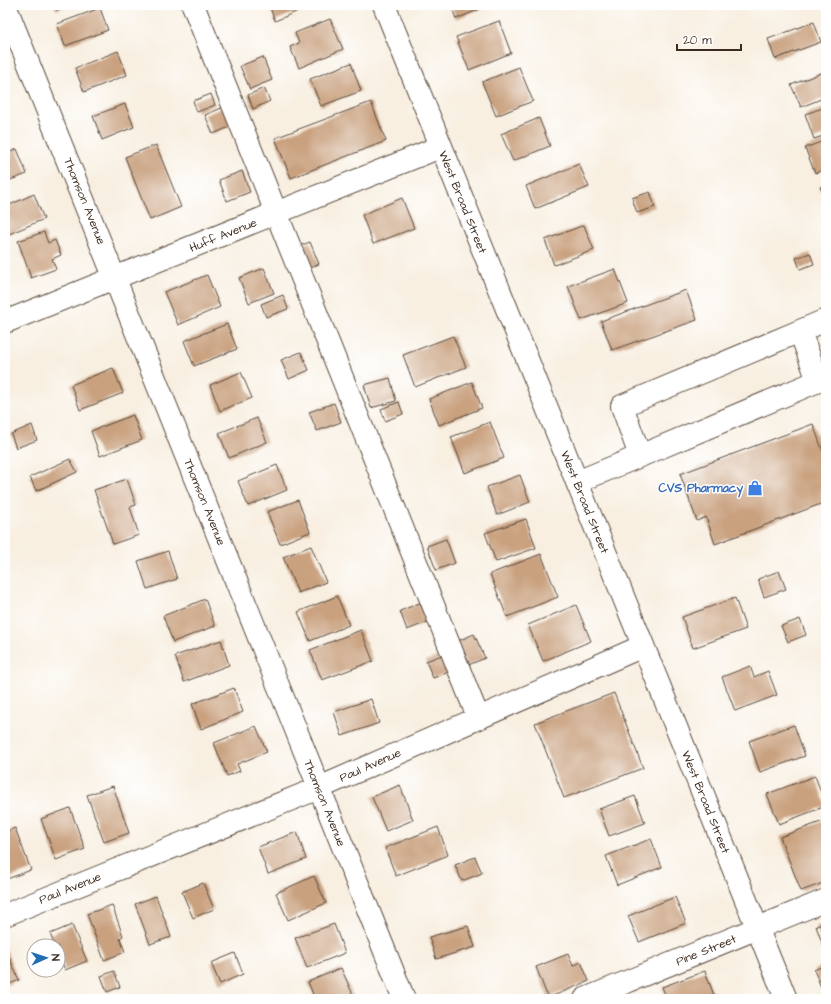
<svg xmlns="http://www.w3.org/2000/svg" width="831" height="1004" font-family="'Architects Daughter',sans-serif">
  <rect width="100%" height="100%" fill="#fff"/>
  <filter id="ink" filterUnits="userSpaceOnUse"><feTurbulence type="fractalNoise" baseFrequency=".025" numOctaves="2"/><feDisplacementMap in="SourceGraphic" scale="8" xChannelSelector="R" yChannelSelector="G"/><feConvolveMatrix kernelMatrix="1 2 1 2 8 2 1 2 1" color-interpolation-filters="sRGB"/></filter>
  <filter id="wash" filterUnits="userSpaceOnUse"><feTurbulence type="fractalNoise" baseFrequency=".012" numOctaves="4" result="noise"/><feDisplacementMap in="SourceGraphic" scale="16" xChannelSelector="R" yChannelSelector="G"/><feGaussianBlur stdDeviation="0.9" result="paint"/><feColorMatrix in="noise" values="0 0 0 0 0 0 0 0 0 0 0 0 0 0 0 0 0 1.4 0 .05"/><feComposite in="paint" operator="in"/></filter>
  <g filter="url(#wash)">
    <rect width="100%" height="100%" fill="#f8efe1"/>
    <g id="blocks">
      <path fill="#c9a17f" d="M 54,5 L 70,5 L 56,10 Z
        M 269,5 L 312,5 L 275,21 Z
        M 451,5 L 490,5 L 456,19 Z
        M 100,8 L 108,30 L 65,46 L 57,24 Z
        M 330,19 L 343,49 L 299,68 L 290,47 L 299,43 L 295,33 Z
        M 499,21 L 511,53 L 469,70 L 456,37 Z
        M 814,22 L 821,42 L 775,59 L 768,39 Z
        M 118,51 L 127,75 L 84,92 L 75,68 Z
        M 263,57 L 272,80 L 250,89 L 240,66 Z
        M 351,63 L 361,91 L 321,106 L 310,79 Z
        M 519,67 L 533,101 L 496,116 L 482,82 Z
        M 826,71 L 826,97 L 801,107 L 791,85 Z
        M 264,88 L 270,101 L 253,109 L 248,95 Z
        M 211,94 L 215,105 L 197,112 L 193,101 Z
        M 371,102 L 386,141 L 291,178 L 275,138 Z
        M 125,104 L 134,127 L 102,140 L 93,116 Z
        M 224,107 L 232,126 L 213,134 L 205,115 Z
        M 826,107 L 826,135 L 814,139 L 805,114 Z
        M 539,118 L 550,146 L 513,161 L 501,134 Z
        M 826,140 L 826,169 L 815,173 L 805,148 Z
        M 156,145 L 181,207 L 150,220 L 125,157 Z
        M 17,149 L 27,174 L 5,182 L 5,154 Z
        M 579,164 L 589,187 L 535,209 L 526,186 Z
        M 242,171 L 250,192 L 227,201 L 219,180 Z
        M 826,184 L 826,202 L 820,187 Z
        M 650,192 L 655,207 L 637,213 L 632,198 Z
        M 34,194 L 44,219 L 7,235 L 5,229 L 5,207 Z
        M 402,198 L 414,228 L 373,244 L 362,215 Z
        M 584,225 L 594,250 L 554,265 L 545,240 Z
        M 44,232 L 48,243 L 55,240 L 61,255 L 52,259 L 56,269 L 31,278 L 18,241 Z
        M 310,242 L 319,264 L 307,269 L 297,247 Z
        M 810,253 L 814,264 L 800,269 L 796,258 Z
        M 264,268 L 274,293 L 249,303 L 239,278 Z
        M 615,269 L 628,303 L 581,320 L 568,286 Z
        M 207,275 L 220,307 L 178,325 L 164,292 Z
        M 686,290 L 697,320 L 612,350 L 601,321 Z
        M 283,295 L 288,309 L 266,317 L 261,304 Z
        M 227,324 L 237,349 L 194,366 L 184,341 Z
        M 453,336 L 466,367 L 415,387 L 403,355 Z
        M 301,352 L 309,370 L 289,379 L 281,360 Z
        M 113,368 L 123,393 L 80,410 L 71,385 Z
        M 241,372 L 252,398 L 220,411 L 210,385 Z
        M 390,378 L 396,401 L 371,408 L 364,385 Z
        M 472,382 L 482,408 L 439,425 L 429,399 Z
        M 399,402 L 403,414 L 385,421 L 381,409 Z
        M 334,403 L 341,422 L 317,431 L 309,412 Z
        M 133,415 L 142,440 L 100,456 L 91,431 Z
        M 257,418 L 267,442 L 229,458 L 219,433 Z
        M 490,422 L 504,458 L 465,473 L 451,437 Z
        M 813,424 L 826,460 L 826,502 L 715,544 L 706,517 L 697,521 L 680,474 Z
        M 32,425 L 37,440 L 16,448 L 11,434 Z
        M 70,459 L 77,472 L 36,491 L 30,477 Z
        M 277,465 L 287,490 L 248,506 L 238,481 Z
        M 520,475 L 530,502 L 497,515 L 487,487 Z
        M 127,479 L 136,505 L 130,507 L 139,535 L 113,544 L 94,490 Z
        M 298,500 L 310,532 L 280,544 L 267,512 Z
        M 526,519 L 536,548 L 496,562 L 485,533 Z
        M 446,539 L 455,563 L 436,570 L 427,546 Z
        M 311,546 L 326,582 L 298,593 L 283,557 Z
        M 168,551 L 177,579 L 147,589 L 138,561 Z
        M 541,554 L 558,597 L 507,617 L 490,574 Z
        M 779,571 L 786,589 L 764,597 L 758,579 Z
        M 337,596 L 349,625 L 310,641 L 298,612 Z
        M 735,598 L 746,629 L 693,648 L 682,617 Z
        M 205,599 L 215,626 L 173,642 L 163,616 Z
        M 422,602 L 430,621 L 407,630 L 400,611 Z
        M 576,605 L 591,641 L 543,661 L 528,625 Z
        M 800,619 L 806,635 L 788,642 L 781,626 Z
        M 361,630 L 373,661 L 322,680 L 310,650 Z
        M 474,634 L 485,658 L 466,666 L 456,642 Z
        M 221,640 L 229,665 L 184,682 L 175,656 Z
        M 442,655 L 449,672 L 433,678 L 426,661 Z
        M 750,666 L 754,677 L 768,671 L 777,695 L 735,711 L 722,677 Z
        M 234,688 L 243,712 L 201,729 L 192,704 Z
        M 614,693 L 643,768 L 564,798 L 535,723 Z
        M 371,699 L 379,723 L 342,736 L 334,712 Z
        M 794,725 L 805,756 L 760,772 L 749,741 Z
        M 256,726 L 267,752 L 237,764 L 240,771 L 227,776 L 214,743 Z
        M 815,776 L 826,806 L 779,824 L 767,794 Z
        M 400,785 L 413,820 L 386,831 L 372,797 Z
        M 113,786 L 129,833 L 104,842 L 87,795 Z
        M 635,796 L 645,823 L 609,836 L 599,809 Z
        M 70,808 L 85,849 L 56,860 L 41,819 Z
        M 826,820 L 826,882 L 801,891 L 780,837 Z
        M 438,827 L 448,855 L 396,876 L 385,848 Z
        M 15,828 L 31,870 L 7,879 L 5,832 Z
        M 297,832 L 306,859 L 268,874 L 258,847 Z
        M 651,839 L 662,867 L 617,885 L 606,856 Z
        M 475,857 L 482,873 L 462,881 L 455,865 Z
        M 314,876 L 326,903 L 288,920 L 276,893 Z
        M 203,883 L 214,909 L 193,918 L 182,892 Z
        M 156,896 L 171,937 L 150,944 L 135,904 Z
        M 675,897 L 686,923 L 639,942 L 628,916 Z
        M 112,905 L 123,936 L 120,938 L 125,952 L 104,960 L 87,914 Z
        M 826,923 L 826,954 L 816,926 Z
        M 334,924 L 345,953 L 307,968 L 295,938 Z
        M 72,925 L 87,961 L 65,970 L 58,953 L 58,946 L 55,946 L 50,934 Z
        M 468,926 L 475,947 L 436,959 L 429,937 Z
        M 5,948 L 19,980 L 5,986 Z
        M 235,953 L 243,974 L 220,984 L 211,963 Z
        M 568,954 L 573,966 L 581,962 L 589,981 L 548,998 L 536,967 Z
        M 826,965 L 826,999 L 814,970 Z
        M 341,968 L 355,999 L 315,999 L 308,982 Z
        M 114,971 L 120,987 L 107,992 L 101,976 Z
        M 705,971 L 715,998 L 667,999 L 662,987 Z"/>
    </g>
  </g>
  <g filter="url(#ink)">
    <use href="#blocks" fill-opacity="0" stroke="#57483b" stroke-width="1"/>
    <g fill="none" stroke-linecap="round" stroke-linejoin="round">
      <defs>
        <path id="minor" d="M 5,5 L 404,999
          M 193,5 L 478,717
          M 5,322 L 440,147
          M 800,331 L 818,381 L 640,456 L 622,406 L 800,331 L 826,320
          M 577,482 L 640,456
          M 5,915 L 319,788 L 643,646
          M 585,999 L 826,900"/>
        <path id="major" d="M 384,5 L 786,999"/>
      </defs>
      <use href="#minor" stroke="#57483b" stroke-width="24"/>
      <use href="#major" stroke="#57483b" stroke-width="24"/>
      <use href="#minor" stroke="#fff" stroke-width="22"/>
      <use href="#major" stroke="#fff" stroke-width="22"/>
    </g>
  </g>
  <defs>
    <symbol id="shop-bare" viewBox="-9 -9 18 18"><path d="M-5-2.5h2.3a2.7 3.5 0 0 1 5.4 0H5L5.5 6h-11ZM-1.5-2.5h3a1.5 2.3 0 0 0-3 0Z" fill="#3f7fe0" stroke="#fff" stroke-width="2.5" paint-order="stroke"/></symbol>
  </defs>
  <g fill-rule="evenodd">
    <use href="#shop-bare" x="744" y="477" width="22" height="22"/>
  </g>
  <g text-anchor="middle" stroke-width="3" stroke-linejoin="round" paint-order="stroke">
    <g font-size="12" fill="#3b2a1e" stroke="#fff">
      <text transform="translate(85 201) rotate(68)" y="4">Thomson Avenue</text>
      <text transform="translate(463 202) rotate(68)" y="4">West Broad Street</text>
      <text transform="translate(223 235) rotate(-22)" y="4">Huff Avenue</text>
      <text transform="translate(205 502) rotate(68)" y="4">Thomson Avenue</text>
      <text transform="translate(585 502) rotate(68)" y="4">West Broad Street</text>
      <text transform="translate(370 765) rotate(-24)" y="4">Paul Avenue</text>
      <text transform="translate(706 802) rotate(68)" y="4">West Broad Street</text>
      <text transform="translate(325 803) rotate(68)" y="4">Thomson Avenue</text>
      <text transform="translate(70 888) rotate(-22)" y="4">Paul Avenue</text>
      <text transform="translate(706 950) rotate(-22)" y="4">Pine Street</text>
    </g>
    <g font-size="12" font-weight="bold" fill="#366cbe" stroke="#fff" text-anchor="end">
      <text x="743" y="492">CVS Pharmacy</text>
    </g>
  </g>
  <rect width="831" height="1004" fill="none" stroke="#fff" stroke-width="20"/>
  <g transform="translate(46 958) rotate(87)"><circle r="19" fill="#ffffff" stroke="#b1aaa5"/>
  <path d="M0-3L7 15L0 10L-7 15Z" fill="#1f6fb2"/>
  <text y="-6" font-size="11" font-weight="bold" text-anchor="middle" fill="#3b2a1e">N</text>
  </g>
  <path d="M677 44v6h64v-6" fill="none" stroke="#3b2a1e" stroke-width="2"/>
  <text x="683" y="44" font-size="12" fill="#3b2a1e" stroke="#ffffff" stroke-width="3" paint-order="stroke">20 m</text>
</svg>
